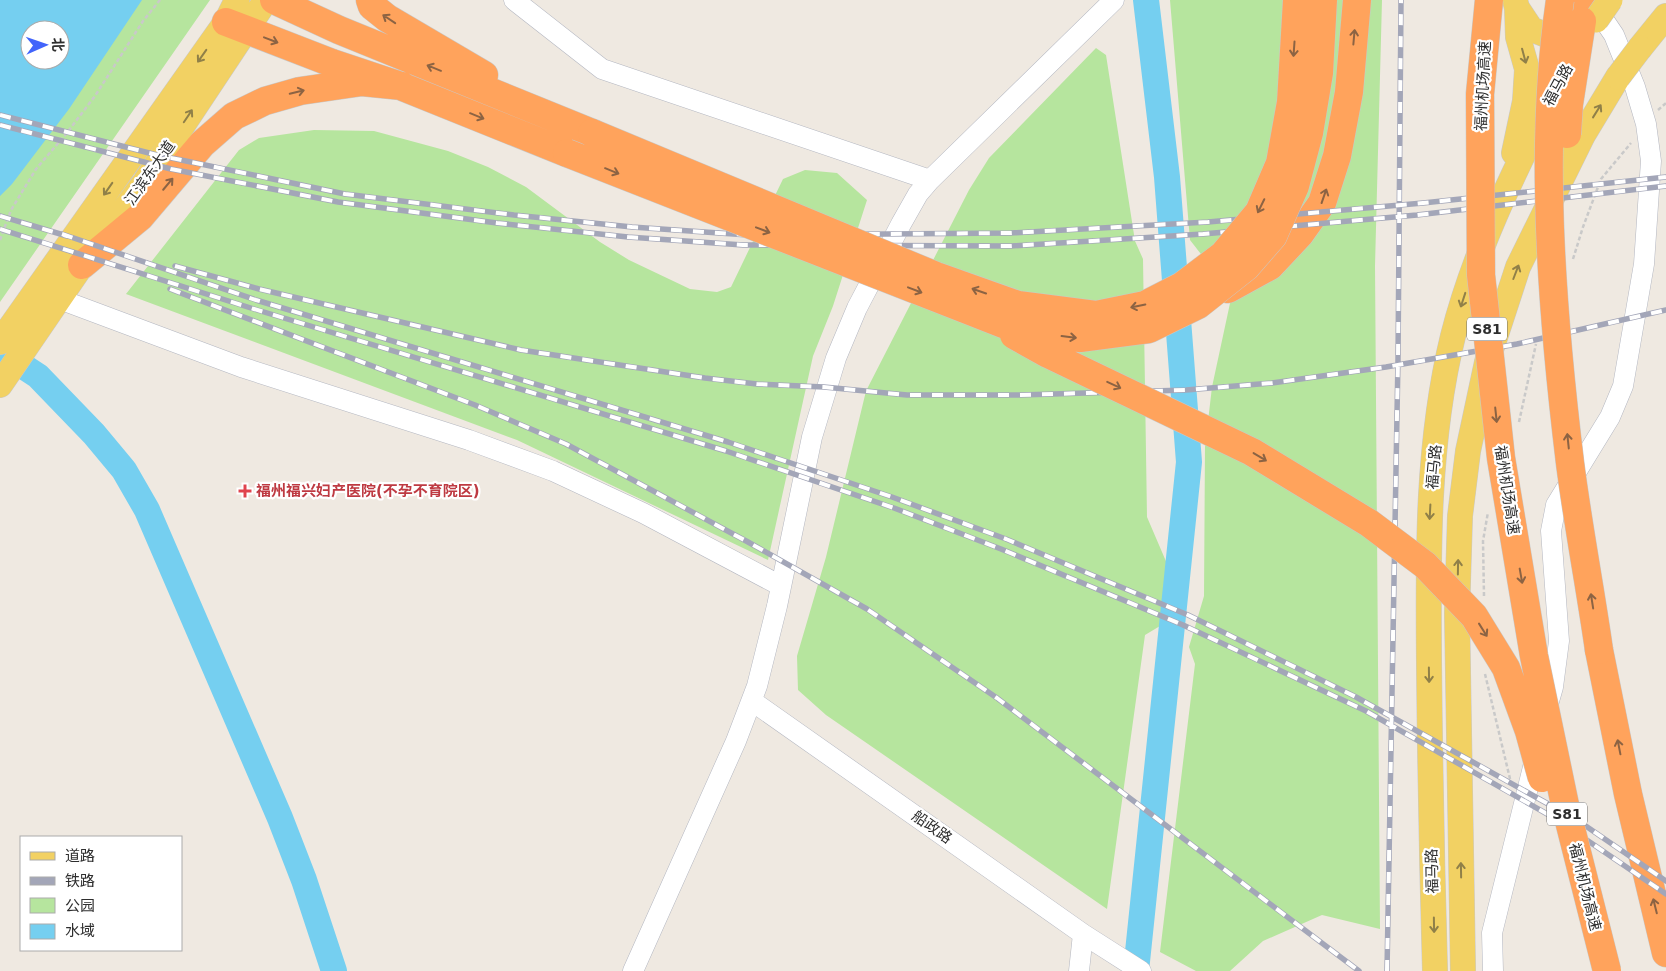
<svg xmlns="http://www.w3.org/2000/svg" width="1666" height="971" font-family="'DejaVu Sans','Noto Sans SC',sans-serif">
  <rect width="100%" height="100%" fill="#efe9e1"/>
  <path fill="#b6e59e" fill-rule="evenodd" d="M 0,0 L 210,0 L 0,302 ZM 30,30 L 60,30 L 60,60 L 30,60 Z
    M 1170,0 L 1382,0 L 1375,266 L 1380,929 L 1322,915 L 1263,941 L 1230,971 L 1196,971 L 1160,952 L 1195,664 L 1189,647 L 1204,596 L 1205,447 L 1212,387 L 1232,294 L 1190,240 Z
    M 1096,48 L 1106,55 L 1135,241 L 1143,259 L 1147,517 L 1168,566 L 1160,626 L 1145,635 L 1107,909 L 826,715 L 798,690 L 797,656 L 826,557 L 866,391 L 969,190 L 989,158 Z
    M 314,130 L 374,131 L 448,151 L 488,167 L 526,187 L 600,242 L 629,260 L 690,289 L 717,292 L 731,287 L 783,179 L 805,170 L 837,173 L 867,200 L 833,306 L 813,356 L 768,560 L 517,440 L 126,294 L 239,150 L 259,138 Z"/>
  <path fill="#75cff0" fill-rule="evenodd" d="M 0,0 L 142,0 L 69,109 L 12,184 L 0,196 ZM 30,30 L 60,30 L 60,60 L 30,60 Z"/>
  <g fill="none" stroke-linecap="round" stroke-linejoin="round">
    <path stroke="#75cff0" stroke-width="26" d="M 0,351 L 38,376 L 94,434 L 124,470 L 147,510 L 280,818 L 304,880 L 334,971
      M 1136,971 L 1189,462 L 1167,177 L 1146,0"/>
    <defs>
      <path id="minor" d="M 514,0 L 602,69 L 930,180
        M 59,299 L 241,367 L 469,440 L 553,471 L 643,513 L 781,586
        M 752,701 L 1083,934 L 1141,971
        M 1547,708 L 1553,687 L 1559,641 L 1551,531 L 1556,505 L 1610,417 L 1623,386 L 1644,264 L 1651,161 L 1646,124 L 1635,87 L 1614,35 L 1593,4
        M 633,971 L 736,741 L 757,686 L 777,606 L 812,437 L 836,358 L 857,308 L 901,224 L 918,194 L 930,180 L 1114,0
        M 1079,971 L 1083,934
        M 1493,971 L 1492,933 L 1536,755"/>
      <path id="major" d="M 1517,8 L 1531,29 L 1551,37 L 1575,34
        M 1640,48 L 1666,16
        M 1514,153 L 1525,101 L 1527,69 L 1518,37 L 1517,8 L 1515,0
        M 0,342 L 226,22 L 237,0
        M 0,385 L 82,265 L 145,182 L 266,0
        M 1435,971 C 1432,868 1430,765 1429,662 C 1428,553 1427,442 1453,336 C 1474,253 1512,176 1550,100
        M 1463,971 L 1457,613 L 1460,516 L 1468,451 L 1487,362 L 1518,267 L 1583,135 L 1618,77"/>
      <path id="highway" d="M 274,0 L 339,30 L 592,133
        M 370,0 L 372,6 L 387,18 L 484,75
        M 1582,21 L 1587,0
        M 226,22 L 332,63 L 398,85 L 567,153
        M 82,265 L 140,217 L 202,144 L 234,116 L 265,101 L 300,91 L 362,82 L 402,86
        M 1228,289 L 1270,266 L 1300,234 L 1322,203 L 1337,156 L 1349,92 L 1357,0
        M 1599,650 L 1628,794 L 1666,953"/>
    </defs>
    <use href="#minor" stroke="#b4b7c1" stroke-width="21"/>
    <use href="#major" stroke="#c9c9c9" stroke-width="26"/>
    <use href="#highway" stroke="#c9c9c9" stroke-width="29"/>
    <path stroke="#c9c9c9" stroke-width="2.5" stroke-dasharray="4 2.5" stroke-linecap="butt" d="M 1658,110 L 1666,103
      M 0,240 L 11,210 L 36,169 L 66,134 L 95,96 L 143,21 L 160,0
      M 1573,259 L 1583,227 L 1601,179 L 1631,143
      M 1519,422 L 1536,344
      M 1484,596 L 1483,541 L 1488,512
      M 1485,674 L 1511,783"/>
    <use href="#minor" stroke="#fff" stroke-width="20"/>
    <use href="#major" stroke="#f2d163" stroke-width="25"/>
    <use href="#highway" stroke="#ffa35c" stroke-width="28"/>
    <defs>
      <path id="rail" d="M 0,115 L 157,155 L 345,194 L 514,215 L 632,227 L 748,235 L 1011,233 L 1208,222 L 1423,203 L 1666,177
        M 0,125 L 171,169 L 338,202 L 497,223 L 628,237 L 743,245 L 1011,246 L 1203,234 L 1417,215 L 1666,186
        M 0,216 L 67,236
        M 0,229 L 254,309 L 726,451 L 894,508 L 1001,549 L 1183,625 L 1366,711 L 1556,819 L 1666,894
        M 62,234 L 256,300 L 728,442 L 892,497 L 1006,539 L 1188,615 L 1356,697 L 1577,820 L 1666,881
        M 175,266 L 259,289 L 521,350 L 705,378 L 757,384 L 824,387 L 907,395 L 1020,395 L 1186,390 L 1272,383 L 1386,367 L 1517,344 L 1666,310
        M 170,289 L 475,405 L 566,444 L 748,542 L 867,609 L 997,698 L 1359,971
        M 1387,971 L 1398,359 L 1401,0"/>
    </defs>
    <use href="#rail" stroke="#a3a6b8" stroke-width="5.5"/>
    <use href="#rail" stroke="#fff" stroke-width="4" stroke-dasharray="11" stroke-linecap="butt"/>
    <defs>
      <path id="major-bridge" d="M 1596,20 L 1610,0
        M 1618,77 L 1640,48"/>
      <path id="highway-bridge" d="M 1489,0 L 1480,94 L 1481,275 L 1501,458 L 1534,656 L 1565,805 L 1607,971
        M 1560,0 C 1551,62 1548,125 1549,188 C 1550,280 1559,372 1570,463 C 1578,525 1590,587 1599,650
        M 592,133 L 936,276 L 1018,305 L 1096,315 L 1145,305 L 1182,286 L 1223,255 L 1259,212 L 1280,163 L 1291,102 L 1297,0
        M 1567,134 L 1569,104 L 1582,21
        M 567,153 L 1021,331 L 1080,338 L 1149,329 L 1198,305 L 1246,267 L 1273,236 L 1295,186 L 1309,133 L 1319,73 L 1323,0
        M 1014,335 L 1048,354 L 1252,452 L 1369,523 L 1425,565 L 1474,616 L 1506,668 L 1529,731 L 1542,778"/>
    </defs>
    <use href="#major-bridge" stroke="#c9c9c9" stroke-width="26" stroke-linecap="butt"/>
    <use href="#highway-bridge" stroke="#c9c9c9" stroke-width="29" stroke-linecap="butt"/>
    <use href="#major-bridge" stroke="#f2d163" stroke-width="25"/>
    <use href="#highway-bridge" stroke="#ffa35c" stroke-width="28"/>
  </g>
  <defs><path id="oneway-shaft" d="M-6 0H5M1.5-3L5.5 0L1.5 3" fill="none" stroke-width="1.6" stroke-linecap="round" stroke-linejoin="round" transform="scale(1.25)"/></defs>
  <g stroke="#8c6343">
    <use href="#oneway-shaft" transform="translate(389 19) rotate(-146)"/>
    <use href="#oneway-shaft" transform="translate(1354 37) rotate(-85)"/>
    <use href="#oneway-shaft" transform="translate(271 40) rotate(21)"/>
    <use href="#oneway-shaft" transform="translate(1294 49) rotate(94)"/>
    <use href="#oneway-shaft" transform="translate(434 68) rotate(-158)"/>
    <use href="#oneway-shaft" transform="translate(297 92) rotate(-14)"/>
    <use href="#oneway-shaft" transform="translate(477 116) rotate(22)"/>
    <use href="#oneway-shaft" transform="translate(612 171) rotate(22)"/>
    <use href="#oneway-shaft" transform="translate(168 184) rotate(-50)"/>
    <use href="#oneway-shaft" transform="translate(1324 196) rotate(-71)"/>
    <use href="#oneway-shaft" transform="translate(1261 206) rotate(116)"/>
    <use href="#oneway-shaft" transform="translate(763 230) rotate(21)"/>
    <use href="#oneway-shaft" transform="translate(915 290) rotate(21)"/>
    <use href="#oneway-shaft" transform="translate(979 291) rotate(-161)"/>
    <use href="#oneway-shaft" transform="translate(1138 306) rotate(168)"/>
    <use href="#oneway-shaft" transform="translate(1069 337) rotate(7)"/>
    <use href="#oneway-shaft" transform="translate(1114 385) rotate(25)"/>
    <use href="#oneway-shaft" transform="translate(1496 415) rotate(84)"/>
    <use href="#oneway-shaft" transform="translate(1568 441) rotate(-96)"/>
    <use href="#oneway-shaft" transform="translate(1260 457) rotate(31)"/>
    <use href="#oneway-shaft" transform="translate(1521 576) rotate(80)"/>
    <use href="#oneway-shaft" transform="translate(1592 601) rotate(-99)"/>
    <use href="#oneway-shaft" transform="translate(1483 630) rotate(58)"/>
    <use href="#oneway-shaft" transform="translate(1619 747) rotate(-101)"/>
    <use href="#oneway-shaft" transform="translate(1655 906) rotate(-104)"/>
  </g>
  <g stroke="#908048">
    <use href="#oneway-shaft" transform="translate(202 56) rotate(125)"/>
    <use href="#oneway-shaft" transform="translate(1524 56) rotate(75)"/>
    <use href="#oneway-shaft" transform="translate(1597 111) rotate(-58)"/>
    <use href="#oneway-shaft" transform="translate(188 116) rotate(-56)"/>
    <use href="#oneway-shaft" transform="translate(108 189) rotate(125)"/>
    <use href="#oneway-shaft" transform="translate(1516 272) rotate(-69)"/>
    <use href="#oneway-shaft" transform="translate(1463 300) rotate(108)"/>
    <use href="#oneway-shaft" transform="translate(1430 512) rotate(93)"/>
    <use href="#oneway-shaft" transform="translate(1458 567) rotate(-89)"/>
    <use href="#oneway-shaft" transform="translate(1429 675) rotate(89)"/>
    <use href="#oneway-shaft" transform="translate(1461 870) rotate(-91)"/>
    <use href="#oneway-shaft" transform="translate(1434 925) rotate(89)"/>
  </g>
  <path fill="#e0444e" stroke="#fff" stroke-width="2" d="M242.5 483.5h5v5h5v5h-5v5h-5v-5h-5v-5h5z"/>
  <g text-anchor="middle" stroke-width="4.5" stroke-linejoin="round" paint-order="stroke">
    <g fill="#fff" stroke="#6d6d6d" stroke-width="1">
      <rect x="1467" y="317.5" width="40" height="23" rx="4"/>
      <rect x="1547" y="802.5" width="40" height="23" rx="4"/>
    </g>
    <g font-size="14" font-weight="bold" fill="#2e2e2e">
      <text x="1487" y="334">S81</text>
      <text x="1567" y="819">S81</text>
    </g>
    <g font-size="15" fill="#2e2e2e" stroke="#fff">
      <text transform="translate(1558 85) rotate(-62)" y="5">福马路</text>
      <text transform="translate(1483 86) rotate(-87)" y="5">福州机场高速</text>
      <text transform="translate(150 173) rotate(-55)" y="5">江滨东大道</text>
      <text transform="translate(1434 467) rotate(-85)" y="5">福马路</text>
      <text transform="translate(1507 490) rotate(81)" y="5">福州机场高速</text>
      <text transform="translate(932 827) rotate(35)" y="5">船政路</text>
      <text transform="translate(1432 871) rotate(-91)" y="5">福马路</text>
      <text transform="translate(1585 887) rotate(76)" y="5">福州机场高速</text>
    </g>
    <g font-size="15" font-weight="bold" fill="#be3a42" stroke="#fff" text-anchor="start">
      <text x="256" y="496">福州福兴妇产医院(不孕不育院区)</text>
    </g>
  </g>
  <rect x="20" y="836" width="162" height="115" fill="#ffffff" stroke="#ababab"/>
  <rect x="30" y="852" width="25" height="8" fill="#f2d163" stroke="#ababab"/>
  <text x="65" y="861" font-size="15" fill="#2e2e2e">道路</text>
  <rect x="30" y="877" width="25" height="8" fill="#a3a6b8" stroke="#ababab"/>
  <text x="65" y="886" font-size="15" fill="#2e2e2e">铁路</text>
  <rect x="30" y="898" width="25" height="15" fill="#b6e59e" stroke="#ababab"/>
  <text x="65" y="911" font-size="15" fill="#2e2e2e">公园</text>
  <rect x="30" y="924" width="25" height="15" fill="#75cff0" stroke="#ababab"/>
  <text x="65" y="936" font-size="15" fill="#2e2e2e">水域</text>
  <g transform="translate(45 45) rotate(88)"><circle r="24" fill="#ffffff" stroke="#ababab"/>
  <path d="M0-4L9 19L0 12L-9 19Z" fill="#4264fb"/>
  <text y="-8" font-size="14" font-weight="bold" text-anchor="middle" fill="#2e2e2e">北</text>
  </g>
</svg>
